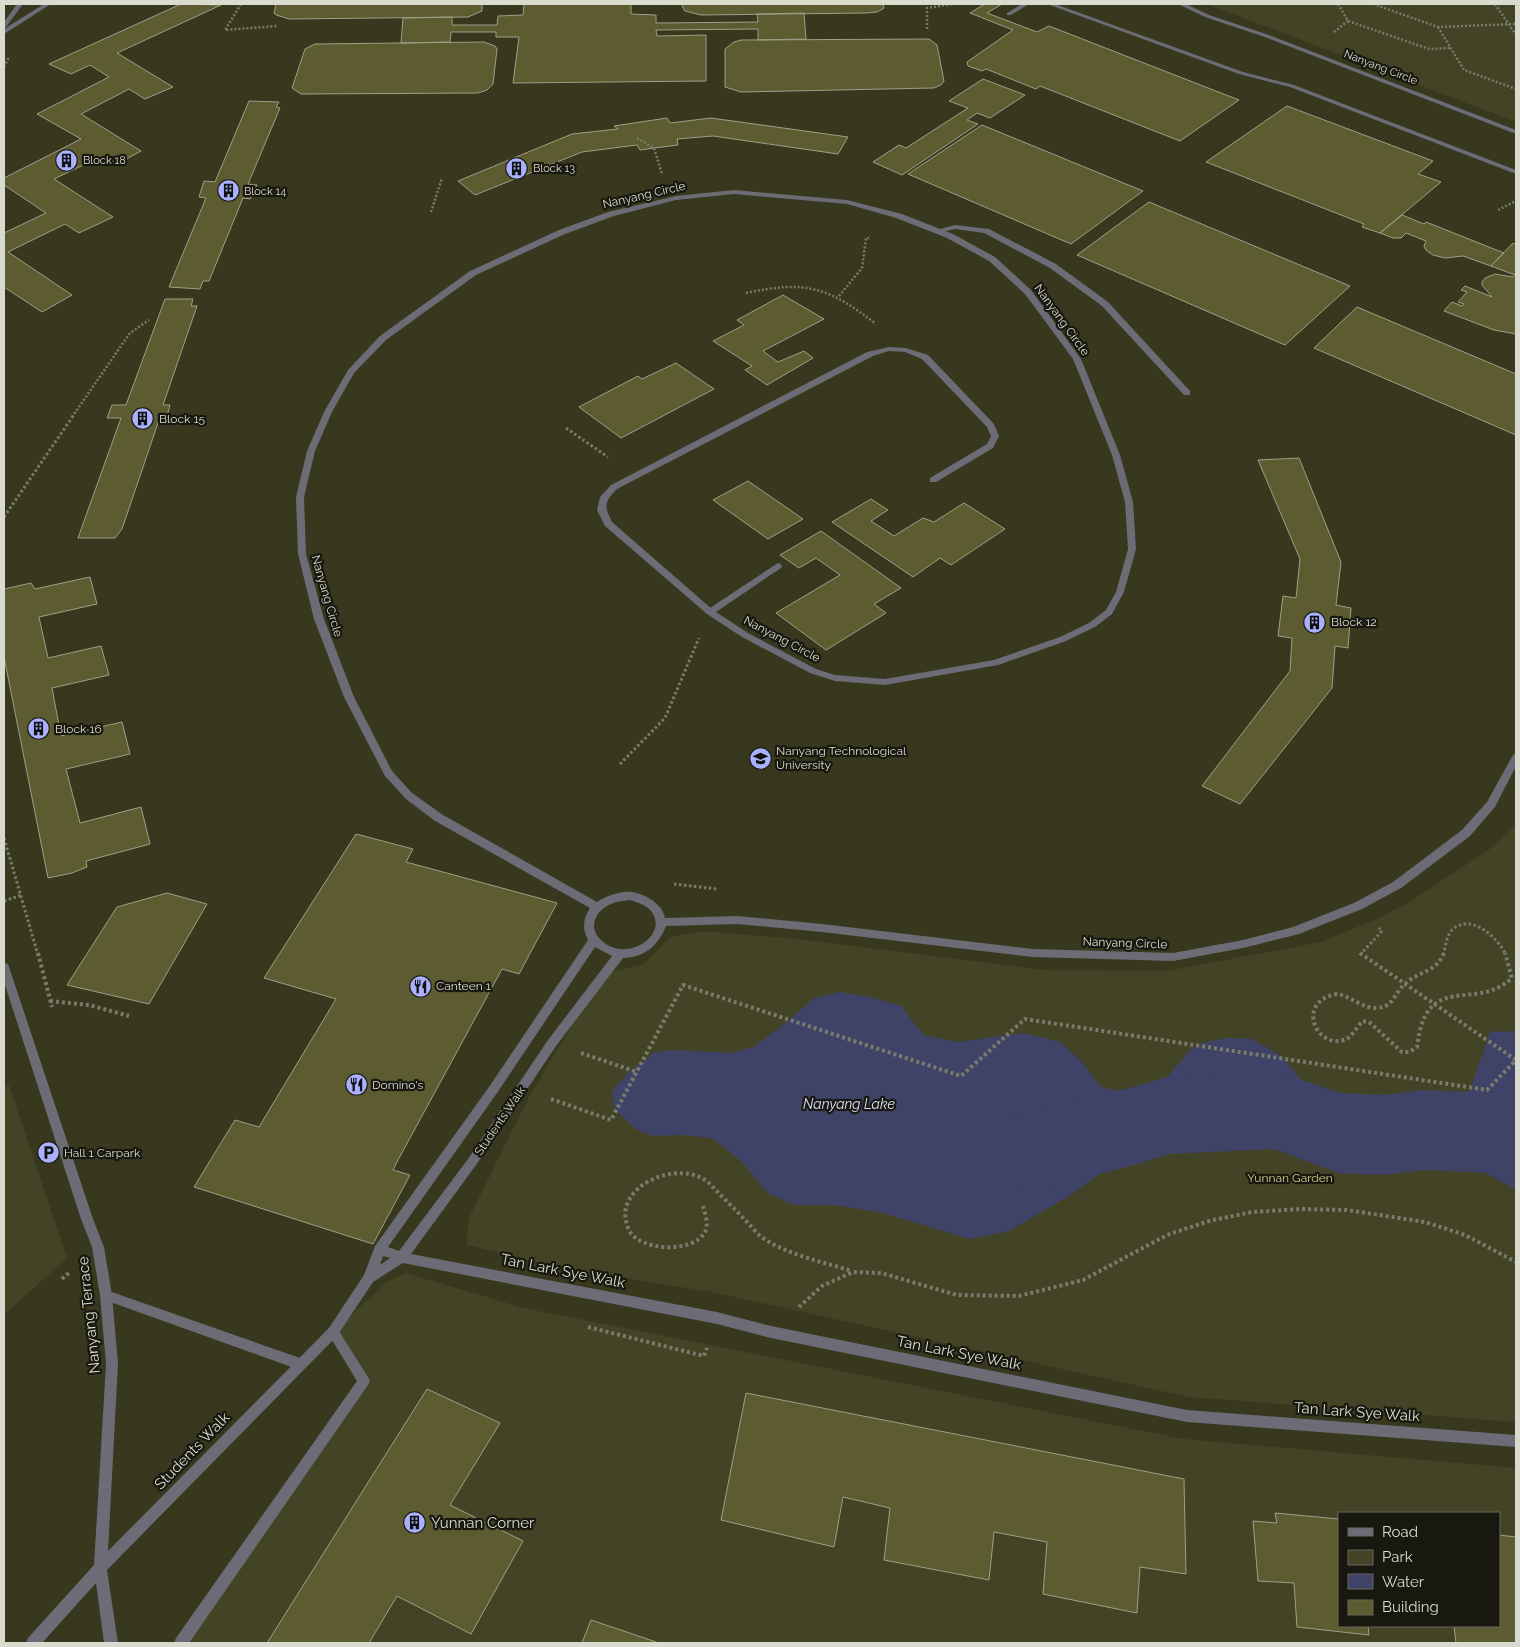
<svg xmlns="http://www.w3.org/2000/svg" width="1520" height="1647" font-family="Raleway,sans-serif">
  <rect width="100%" height="100%" fill="#30301e"/>
  <path fill="#38381f" fill-rule="evenodd" d="M 4,4 L 1516,4 L 1516,1643 L 4,1643 ZM 1339,1513 L 1499,1513 L 1499,1626 L 1339,1626 Z"/>
  <path fill="#434326" fill-rule="evenodd" d="M 1207,4 L 1516,4 L 1516,122 Z
    M 1516,824 L 1516,1422 L 1189,1397 L 712,1292 L 563,1268 L 467,1245 L 468,1220 L 528,1099 L 581,1010 L 612,972 L 644,964 L 670,937 L 701,931 L 799,939 L 1045,970 L 1166,971 L 1321,942 L 1377,919 L 1411,901 L 1490,849 Z
    M 9,1085 L 67,1258 L 4,1315 L 4,1087 Z
    M 406,1273 L 523,1308 L 1184,1439 L 1516,1468 L 1516,1643 L 181,1643 L 364,1381 L 333,1332 L 387,1282 ZM 1339,1513 L 1499,1513 L 1499,1626 L 1339,1626 Z"/>
  <path fill="#404368" d="M 840,992 L 870,997 L 902,1006 L 912,1021 L 924,1035 L 958,1042 L 1024,1033 L 1060,1042 L 1083,1063 L 1101,1087 L 1117,1091 L 1138,1125 L 1150,1153 L 1107,1169 L 1071,1195 L 1009,1231 L 970,1239 L 883,1213 L 835,1205 L 794,1205 L 769,1194 L 740,1160 L 712,1138 L 680,1135 L 652,1136 L 635,1129 L 614,1108 L 612,1091 L 629,1072 L 655,1052 L 673,1050 L 732,1053 L 753,1047 L 783,1025 L 814,998 Z
    M 1516,1031 L 1516,1190 L 1474,1166 L 1431,1152 L 1417,1112 L 1417,1098 L 1468,1096 L 1490,1032 Z
    M 1227,1038 L 1252,1039 L 1278,1054 L 1295,1071 L 1304,1087 L 1316,1095 L 1340,1094 L 1365,1105 L 1383,1135 L 1395,1160 C 1387,1164 1378,1169 1370,1171 C 1328,1182 1297,1141 1259,1134 C 1234,1130 1210,1136 1186,1139 L 1151,1086 L 1168,1076 L 1190,1050 L 1206,1042 Z"/>
  <g fill="none" stroke-linecap="round" stroke-linejoin="round">
    <path fill="#404368" fill-rule="evenodd" d="M 1277,1071 L 1340,1093 L 1383,1095 L 1423,1090 L 1496,1093 L 1516,1099 L 1516,1179 L 1496,1173 L 1423,1170 L 1383,1175 L 1339,1173 L 1274,1149 L 1169,1154 L 1138,1164 L 1028,1192 L 995,1180 L 981,1152 L 995,1124 L 1028,1112 L 1138,1086 L 1169,1076 Z"/>
  </g>
  <path fill="#5d5c31" stroke="#9f9f8a" d="M 181,4 L 221,5 L 117,53 L 173,87 L 145,99 L 129,89 L 81,114 L 141,151 L 117,164 L 102,156 L 54,179 L 113,217 L 79,233 L 65,224 L 8,252 L 72,295 L 42,312 L 4,287 L 4,233 L 46,213 L 4,185 L 4,178 L 81,139 L 37,114 L 109,77 L 90,65 L 71,74 L 49,64 Z
    M 276,4 L 482,4 L 482,11 L 468,17 L 289,19 L 276,15 L 274,13 Z
    M 524,4 L 631,4 L 631,14 L 656,15 L 656,23 L 758,22 L 757,14 L 804,13 L 806,39 L 758,40 L 758,29 L 656,30 L 657,36 L 706,35 L 706,81 L 513,83 L 519,37 L 496,37 L 496,32 L 451,32 L 450,42 L 401,43 L 403,18 L 452,17 L 452,25 L 497,25 L 498,16 L 523,15 Z
    M 682,4 L 883,4 L 884,8 L 877,12 L 866,13 L 701,15 L 685,11 L 683,8 Z
    M 985,4 L 1002,4 L 987,13 L 1037,32 L 1049,26 L 1239,100 L 1180,141 L 1040,86 L 1036,89 L 986,69 L 982,71 L 968,66 L 967,62 L 1013,30 L 970,13 Z
    M 929,39 L 937,45 L 944,81 L 941,85 L 934,88 L 741,92 L 725,87 L 725,49 L 734,42 L 741,40 Z
    M 484,42 L 495,46 L 497,49 L 493,84 L 487,90 L 478,93 L 301,94 L 292,88 L 305,49 L 315,44 Z
    M 983,79 L 1025,95 L 990,118 L 977,113 L 967,120 L 978,124 L 902,175 L 873,162 L 899,145 L 906,148 L 968,108 L 949,101 Z
    M 249,101 L 279,102 L 276,107 L 280,108 L 248,184 L 257,185 L 250,199 L 243,198 L 209,281 L 203,281 L 200,289 L 169,287 L 206,198 L 199,197 L 204,181 L 215,182 Z
    M 1287,106 L 1433,161 L 1418,174 L 1441,182 L 1380,233 L 1362,227 L 1364,224 L 1206,162 Z
    M 667,118 L 670,123 L 711,118 L 848,137 L 838,154 L 713,136 L 677,139 L 678,145 L 654,148 L 640,150 L 637,145 L 582,152 L 475,195 L 458,181 L 572,134 L 618,129 L 614,126 Z
    M 982,125 L 1143,191 L 1071,244 L 908,174 Z
    M 1149,202 L 1350,286 L 1285,345 L 1077,255 Z
    M 1402,215 L 1424,224 L 1426,222 L 1504,253 L 1491,266 L 1463,256 L 1445,258 L 1433,255 L 1426,250 L 1424,246 L 1426,241 L 1406,233 L 1401,238 L 1393,238 L 1380,233 Z
    M 1513,243 L 1516,245 L 1516,334 L 1494,330 L 1444,311 L 1452,302 L 1462,306 L 1464,304 L 1458,302 L 1467,292 L 1461,290 L 1465,286 L 1492,297 L 1482,285 L 1482,282 L 1485,278 L 1495,274 L 1513,277 L 1515,275 L 1491,266 Z
    M 783,295 L 824,319 L 763,351 L 778,362 L 804,351 L 813,358 L 767,385 L 745,370 L 752,366 L 713,341 L 744,325 L 737,320 Z
    M 165,299 L 193,299 L 191,306 L 197,306 L 163,405 L 170,405 L 166,420 L 159,420 L 122,529 L 115,538 L 78,538 L 121,418 L 107,418 L 112,405 L 126,405 Z
    M 1357,307 L 1516,374 L 1516,435 L 1314,348 Z
    M 676,363 L 714,389 L 621,438 L 579,407 L 638,376 L 642,379 Z
    M 1299,458 L 1341,562 L 1336,605 L 1351,608 L 1348,648 L 1335,646 L 1332,688 L 1240,804 L 1202,786 L 1290,671 L 1292,638 L 1278,636 L 1283,596 L 1296,598 L 1300,559 L 1258,460 Z
    M 748,481 L 803,519 L 768,539 L 713,500 Z
    M 871,499 L 888,510 L 871,521 L 894,536 L 923,518 L 934,522 L 964,503 L 1005,529 L 951,565 L 940,558 L 913,577 L 832,522 Z
    M 821,531 L 901,588 L 874,604 L 886,613 L 826,650 L 776,613 L 840,575 L 816,558 L 799,568 L 780,555 Z
    M 90,577 L 97,604 L 39,617 L 48,658 L 101,646 L 109,675 L 52,688 L 61,736 L 122,722 L 130,754 L 66,769 L 80,823 L 141,807 L 150,844 L 86,861 L 87,867 L 72,873 L 48,878 L 4,657 L 4,589 L 31,583 L 35,589 Z
    M 356,834 L 413,849 L 406,862 L 557,903 L 519,974 L 502,969 L 398,1160 L 393,1170 L 410,1175 L 373,1244 L 194,1187 L 235,1120 L 259,1127 L 336,999 L 264,978 Z
    M 167,893 L 207,904 L 149,1004 L 67,985 L 117,907 Z
    M 427,1389 L 500,1423 L 450,1505 L 523,1541 L 471,1634 L 397,1596 L 369,1643 L 267,1643 Z
    M 746,1393 L 1184,1479 L 1186,1574 L 1140,1567 L 1137,1613 L 1043,1594 L 1047,1542 L 994,1532 L 989,1580 L 884,1560 L 890,1508 L 843,1497 L 834,1547 L 721,1520 Z
    M 1275,1513 L 1339,1519 L 1339,1626 L 1368,1626 L 1369,1635 L 1297,1627 L 1294,1583 L 1258,1581 L 1253,1521 L 1277,1523 Z
    M 1499,1535 L 1516,1537 L 1516,1643 L 1456,1643 L 1454,1626 L 1499,1626 Z
    M 591,1620 L 659,1643 L 582,1643 Z"/>
  <g fill="none" stroke-linecap="round" stroke-linejoin="round">
    <path stroke="#7b7b6c" stroke-width="2.5" stroke-dasharray="2 2" stroke-linecap="butt" d="M 241,4 L 225,30 L 277,26
      M 1338,4 L 1348,21 L 1429,49 L 1450,48
      M 1373,4 L 1438,27 L 1516,24
      M 1495,4 L 1516,35
      M 1438,27 L 1464,70 L 1516,89
      M 927,29 L 927,8 L 952,4
      M 1334,32 L 1348,21
      M 4,67 L 9,57
      M 637,138 L 654,148 L 662,174
      M 1498,210 L 1516,201
      M 431,212 L 442,178
      M 746,293 C 806,280 828,287 876,324
      M 839,296 L 862,268 L 866,238 L 869,238
      M 1513,333 L 1516,334
      M 72,417 L 130,333 L 149,320"/>
    <path stroke="#7b7b6c" stroke-width="3" stroke-dasharray="2.5 2.5" stroke-linecap="butt" d="M 566,428 L 608,457
      M 4,517 L 73,416
      M 620,764 L 665,718 L 699,638
      M 4,838 L 38,955
      M 674,884 L 717,889
      M 4,901 L 22,895
      M 1360,955 L 1382,931 L 1379,928
      M 1443,955 C 1446,947 1446,935 1453,929 C 1472,913 1498,938 1506,955"/>
    <path stroke="#7b7b6c" stroke-width="4" stroke-dasharray="3 3" stroke-linecap="butt" d="M 38,953 L 52,1007
      M 1360,953 L 1516,1060
      M 1444,953 C 1436,973 1418,971 1405,984 C 1394,993 1394,1007 1377,1008 C 1363,1009 1351,996 1337,994 C 1295,1001 1316,1049 1344,1040 C 1352,1038 1357,1026 1363,1021 L 1369,1022 L 1402,1052 L 1409,1052 L 1417,1047 C 1426,969 1475,1013 1512,978 L 1505,953
      M 50,1001 L 89,1005 L 129,1016
      M 581,1053 L 637,1072
      M 551,1099 L 611,1120 L 683,985 L 961,1076 L 1025,1019 L 1487,1090 L 1516,1060
      M 703,1206 C 705,1214 709,1224 705,1232 C 693,1254 639,1251 629,1230 C 608,1186 682,1156 710,1184 C 722,1197 735,1209 747,1222 C 752,1227 757,1234 763,1238 C 788,1255 823,1262 852,1271
      M 62,1279 L 71,1271
      M 799,1307 L 822,1286 L 853,1272 L 881,1273 L 957,1295 L 1019,1296 L 1083,1280 L 1167,1235 L 1209,1221 L 1252,1212 L 1301,1209 L 1347,1210 L 1425,1222 L 1465,1235 L 1516,1262
      M 588,1327 L 704,1356 L 707,1348"/>
    <path fill="#6b6c75" fill-rule="evenodd" d="M 44,4 L 51,4 L 4,34 L 4,29 Z
      M 1022,4 L 1029,4 L 1011,15 L 1007,15 L 1007,13 Z
      M 1047,4 L 1055,4 L 1243,72 L 1294,85 L 1516,170 L 1516,174 L 1290,87 L 1239,74 Z
      M 955,225 L 989,229 L 1056,264 L 1108,302 L 1190,391 L 1190,395 L 1184,395 L 1102,306 L 1050,268 L 984,233 L 955,229 L 937,233 L 933,231 Z
      M 778,563 L 781,564 L 782,566 L 781,568 L 713,614 L 707,614 L 705,612 L 707,610 Z
      M 106,1290 L 300,1358 L 304,1360 L 306,1364 L 304,1368 L 300,1370 L 102,1299 L 100,1295 L 102,1291 Z
      M 333,1326 L 337,1328 L 368,1377 L 370,1381 L 368,1385 L 189,1643 L 174,1643 L 176,1638 L 357,1381 L 327,1332 L 329,1328 Z"/>
    <path fill="#6b6c75" fill-rule="evenodd" d="M 17,4 L 23,4 L 6,27 L 4,28 L 4,22 Z
      M 1178,4 L 1186,4 L 1209,15 L 1269,35 L 1516,130 L 1516,134 L 1265,37 L 1205,17 Z
      M 734,190 L 847,200 L 902,214 L 953,234 L 995,257 L 1031,290 L 1081,359 L 1120,455 L 1133,502 L 1136,549 L 1124,592 L 1112,614 L 1095,627 L 1066,641 L 998,665 L 885,685 L 835,681 L 810,673 L 742,637 L 707,614 L 605,526 L 597,510 L 600,497 L 611,485 L 867,352 L 889,347 L 906,348 L 928,355 L 994,424 L 999,436 L 993,448 L 936,482 L 930,482 L 930,478 L 987,444 L 991,436 L 987,427 L 922,359 L 905,352 L 889,351 L 873,356 L 617,489 C 604,502 604,506 612,522 L 713,610 L 748,633 L 816,669 L 835,675 L 885,679 L 994,660 L 1060,637 L 1089,623 L 1106,610 L 1116,592 L 1128,549 L 1125,502 L 1112,455 L 1073,359 L 1025,294 L 989,261 L 947,238 L 896,218 L 847,204 L 734,194 L 676,200 L 614,216 L 565,234 L 476,275 L 386,340 L 354,373 L 332,412 L 315,451 L 304,497 L 306,554 L 324,619 L 354,697 L 392,771 L 412,793 L 443,815 L 597,902 C 606,896 621,891 632,892 C 645,894 663,904 665,918 L 737,916 L 822,924 L 1033,949 L 1173,953 L 1243,940 L 1293,927 L 1354,903 L 1393,882 L 1462,830 L 1487,802 L 1513,755 L 1516,753 L 1516,766 L 1495,807 L 1470,836 L 1401,888 L 1362,909 L 1299,934 L 1243,948 L 1173,961 L 1033,957 L 822,932 L 737,924 L 666,926 C 658,946 645,957 623,958 L 556,1046 L 476,1165 L 411,1254 L 717,1312 L 771,1326 L 1187,1410 L 1516,1435 L 1516,1447 L 1187,1422 L 771,1338 L 717,1324 L 403,1263 L 373,1282 L 337,1336 L 107,1570 L 118,1643 L 104,1643 L 96,1583 L 42,1643 L 26,1643 L 28,1638 L 94,1565 L 106,1364 L 100,1295 L 92,1247 L 81,1219 L 4,982 L 4,963 L 8,964 L 93,1219 L 104,1247 L 112,1295 L 118,1364 L 108,1551 L 329,1328 L 364,1275 L 375,1246 L 489,1087 L 588,940 C 582,928 583,919 590,908 L 435,821 L 406,799 L 385,776 L 344,697 L 314,619 L 298,554 L 296,497 L 307,451 L 324,412 L 348,370 L 380,336 L 470,271 L 559,230 L 608,212 L 676,196 ZM 630,900 C 636,902 643,904 648,908 C 674,931 628,966 601,940 C 587,927 596,910 611,904 C 617,901 624,901 630,900 ZM 595,947 L 612,956 L 548,1040 L 468,1159 L 399,1251 L 388,1247 L 497,1093 ZM 383,1256 L 390,1258 L 380,1265 Z"/>
  </g>
  <defs>
    <symbol id="building-disc" viewBox="-11 -11 22 22"><circle r="9.5" fill="#a9b0fc" stroke="#181810"/><path d="M-4-6H4V6H1V3H-1V6H-4ZM-2.5-4.3h1.7v1.8h-1.7ZM.8-4.3h1.7v1.8H.8ZM-2.5-1h1.7V.8h-1.7ZM.8-1h1.7V.8H.8Z" fill="#111"/></symbol>
    <symbol id="university-disc" viewBox="-11 -11 22 22"><circle r="9.5" fill="#a9b0fc" stroke="#181810"/><path d="M0-5L7-2L0 1L-7-2ZM-4 1L0 2.5L4 1V4Q0 6-4 4Z" fill="#111"/></symbol>
    <symbol id="restaurant-disc" viewBox="-11 -11 22 22"><circle r="9.5" fill="#a9b0fc" stroke="#181810"/><path d="M-5-6h1v4h1v-4h1v4h1v-4h1v5L-1.5 .5V6h-2V.5L-5-1ZM5-6V6H3V1.5H1.5Q1.5-4 5-6Z" fill="#111"/></symbol>
    <symbol id="parking-disc" viewBox="-11 -11 22 22"><circle r="9.5" fill="#a9b0fc" stroke="#181810"/><path d="M-3.5-5.5H1a3.5 3.5 0 0 1 0 7H-1V5.5H-3.5ZM-1-3.4V-.6H.8a1.4 1.4 0 0 0 0-2.8Z" fill="#111"/></symbol>
  </defs>
  <g fill-rule="evenodd">
    <use href="#building-disc" x="54" y="148" width="25" height="25"/>
    <use href="#building-disc" x="504" y="156" width="25" height="25"/>
    <use href="#building-disc" x="216" y="178" width="25" height="25"/>
    <use href="#building-disc" x="130" y="406" width="25" height="25"/>
    <use href="#building-disc" x="1302" y="610" width="25" height="25"/>
    <use href="#building-disc" x="26" y="716" width="25" height="25"/>
    <use href="#university-disc" x="748" y="746" width="25" height="25"/>
    <use href="#restaurant-disc" x="408" y="974" width="25" height="25"/>
    <use href="#restaurant-disc" x="344" y="1072" width="25" height="25"/>
    <use href="#parking-disc" x="36" y="1140" width="25" height="25"/>
    <use href="#building-disc" x="402" y="1510" width="25" height="25"/>
  </g>
  <g text-anchor="middle" stroke-width="4.5" stroke-linejoin="round" paint-order="stroke">
    <g font-size="11" fill="#dadbcf" stroke="#181810">
      <text transform="translate(1381 67) rotate(21)" y="4">Nanyang Circle</text>
    </g>
    <g font-size="11" fill="#dadbcf" stroke="#181810" text-anchor="start">
      <text x="83" y="164">Block 18</text>
      <text x="533" y="172">Block 13</text>
      <text x="244" y="195">Block 14</text>
    </g>
    <g font-size="12" fill="#dadbcf" stroke="#181810">
      <text transform="translate(644 195) rotate(-13)" y="4">Nanyang Circle</text>
      <text transform="translate(1062 320) rotate(54)" y="4">Nanyang Circle</text>
      <text transform="translate(327 596) rotate(74)" y="4">Nanyang Circle</text>
      <text transform="translate(782 639) rotate(28)" y="4">Nanyang Circle</text>
      <text transform="translate(1125 943) rotate(2)" y="4">Nanyang Circle</text>
      <text transform="translate(500 1121) rotate(-56)" y="4">Students Walk</text>
    </g>
    <g font-size="12" fill="#dadbcf" stroke="#181810" text-anchor="start">
      <text x="159" y="423">Block 15</text>
      <text x="1331" y="626">Block 12</text>
      <text x="55" y="733">Block 16</text>
      <text x="776" y="755">Nanyang Technological<tspan x="776" dy="14">University</tspan></text>
      <text x="436" y="990">Canteen 1</text>
      <text x="372" y="1089">Domino's</text>
      <text x="64" y="1157">Hall 1 Carpark</text>
    </g>
    <g font-size="12" fill="#d2d188" stroke="#181810">
      <text x="1290" y="1182">Yunnan Garden</text>
    </g>
    <g font-size="14" font-style="italic" fill="#dce0fb" stroke="#181810">
      <text x="849" y="1109">Nanyang Lake</text>
    </g>
    <g font-size="15" fill="#dadbcf" stroke="#181810">
      <text transform="translate(563 1271) rotate(11)" y="5">Tan Lark Sye Walk</text>
      <text transform="translate(89 1315) rotate(-96)" y="5">Nanyang Terrace</text>
      <text transform="translate(959 1353) rotate(11)" y="5">Tan Lark Sye Walk</text>
      <text transform="translate(1357 1412) rotate(4)" y="5">Tan Lark Sye Walk</text>
      <text transform="translate(192 1451) rotate(-46)" y="5">Students Walk</text>
    </g>
    <g font-size="15" fill="#dadbcf" stroke="#181810" text-anchor="start">
      <text x="431" y="1528">Yunnan Corner</text>
    </g>
  </g>
  <rect width="1520" height="1647" fill="none" stroke="#dadbcf" stroke-width="10"/>
  <rect x="1338" y="1512" width="162" height="115" fill="#181810" stroke="#66665c"/>
  <rect x="1348" y="1528" width="25" height="8" fill="#6b6c75" stroke="#66665c"/>
  <text x="1382" y="1537" font-size="15" fill="#dadbcf">Road</text>
  <rect x="1348" y="1550" width="25" height="15" fill="#434326" stroke="#66665c"/>
  <text x="1382" y="1562" font-size="15" fill="#dadbcf">Park</text>
  <rect x="1348" y="1574" width="25" height="15" fill="#404368" stroke="#66665c"/>
  <text x="1382" y="1587" font-size="15" fill="#dadbcf">Water</text>
  <rect x="1348" y="1600" width="25" height="15" fill="#5d5c31" stroke="#66665c"/>
  <text x="1382" y="1612" font-size="15" fill="#dadbcf">Building</text>
</svg>
